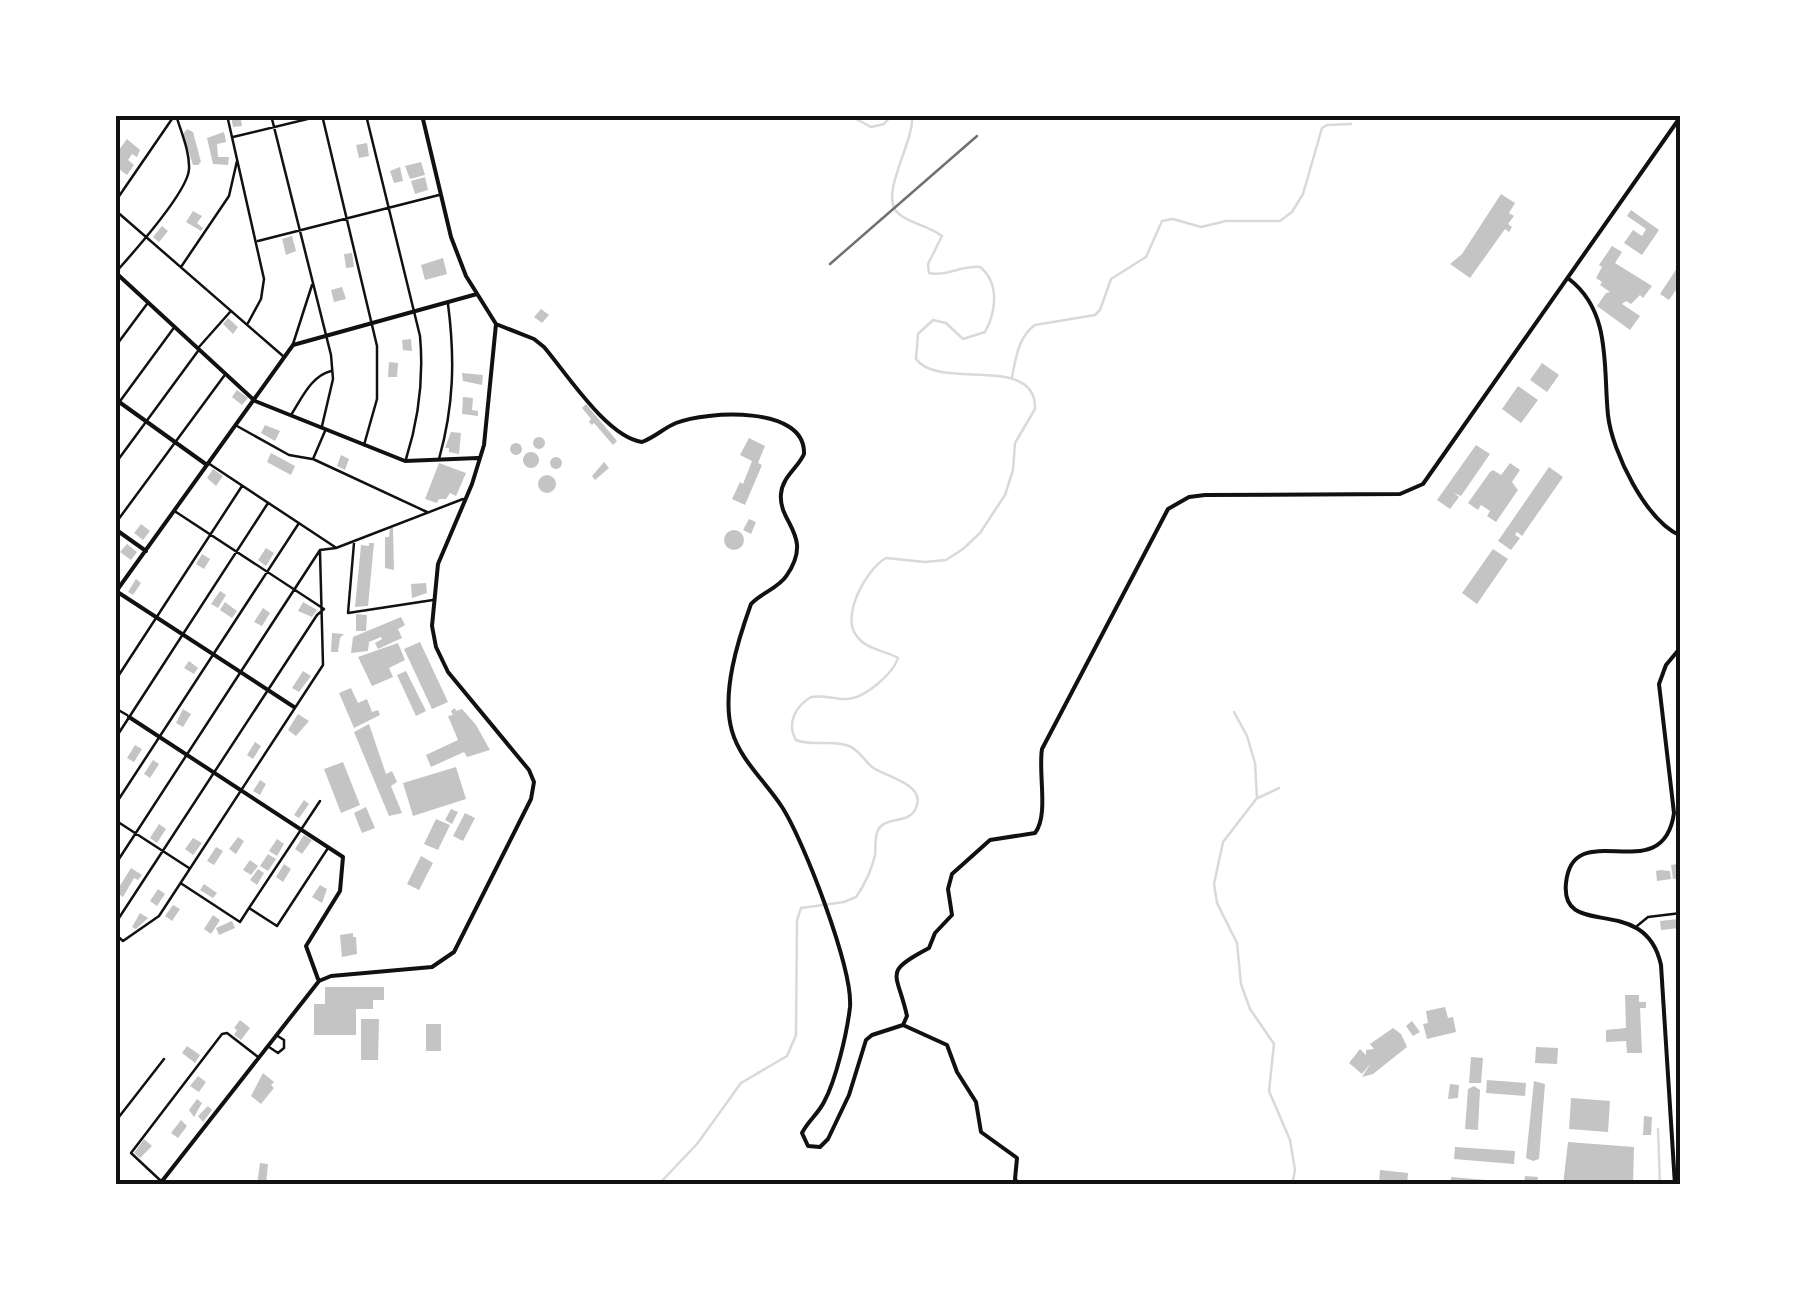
<svg xmlns="http://www.w3.org/2000/svg" width="1796" height="1300" font-family="Rubik,sans-serif">
  <rect width="100%" height="100%" fill="#fff"/>
  <g fill="none" stroke-linecap="round" stroke-linejoin="round">
    <path stroke="#d9d9d9" stroke-width="2.5" d="M 849,115 L 871,127 L 884,124 L 892,115
      M 1012,377 C 1016,358 1018,337 1035,325 L 1095,315 L 1100,310 L 1111,279 L 1146,257 L 1162,221 L 1173,219 L 1201,227 L 1226,221 L 1280,221 L 1292,212 L 1303,194 L 1322,128 L 1327,125 L 1351,124
      M 1234,712 L 1247,736 L 1255,763 L 1257,798 L 1223,842 L 1214,884 L 1217,903 L 1237,943 L 1241,984 L 1250,1009 L 1274,1044 L 1269,1091 L 1290,1140 L 1295,1170 L 1292,1185
      M 1258,798 L 1279,788
      M 1658,1129 L 1660,1185
      M 658,1185 L 697,1144 L 741,1083 L 787,1056 L 796,1035 L 797,920 L 801,908 L 844,902 L 856,897 C 864,886 872,869 875,855 C 876,846 874,833 881,826 C 890,817 908,823 915,810 C 929,784 885,777 872,767 C 864,760 859,750 849,746 C 832,739 813,747 796,740 C 786,723 796,706 811,697 C 824,695 834,699 846,699 C 864,699 893,674 898,658 C 884,650 866,650 856,635 C 841,615 867,568 886,558 L 925,562 L 946,560 L 963,549 L 980,533 L 1005,495 L 1013,470 L 1015,443 L 1035,409 C 1037,353 939,391 916,359 L 918,334 L 933,320 L 946,323 L 963,339 L 985,332 C 996,312 1000,283 980,267 C 962,265 945,277 929,273 L 928,264 L 942,236 C 929,226 911,224 899,214 C 877,197 915,142 912,115"/>
  </g>
  <path fill="#c4c4c4" d="M 240,115 L 242,126 L 233,127 L 231,116 Z
    M 187,129 L 193,132 L 201,162 L 198,165 L 193,165 L 183,134 Z
    M 224,132 L 226,142 L 217,144 L 218,157 L 229,157 L 228,165 L 213,164 L 207,138 Z
    M 127,139 L 140,150 L 137,157 L 132,154 L 128,160 L 134,165 L 127,175 L 115,166 L 115,155 Z
    M 367,143 L 369,156 L 359,158 L 356,145 Z
    M 421,162 L 425,175 L 410,179 L 405,166 Z
    M 400,167 L 403,181 L 394,183 L 390,171 Z
    M 425,177 L 428,190 L 415,194 L 411,181 Z
    M 1501,194 L 1515,203 L 1509,213 L 1514,216 L 1508,224 L 1512,227 L 1509,232 L 1505,229 L 1470,278 L 1450,264 L 1462,254 Z
    M 1631,210 L 1659,230 L 1642,255 L 1624,243 L 1633,230 L 1642,236 L 1646,229 L 1627,216 Z
    M 193,211 L 202,216 L 197,223 L 203,228 L 201,231 L 186,222 Z
    M 162,226 L 168,231 L 159,242 L 153,237 Z
    M 292,236 L 296,251 L 286,255 L 282,239 Z
    M 1612,246 L 1622,252 L 1615,263 L 1652,286 L 1643,298 L 1640,295 L 1631,304 L 1626,301 L 1622,304 L 1640,316 L 1630,330 L 1597,306 L 1606,293 L 1610,292 L 1600,285 L 1602,282 L 1596,278 L 1602,267 L 1599,265 Z
    M 352,253 L 354,267 L 346,268 L 344,254 Z
    M 443,258 L 447,274 L 425,280 L 421,265 Z
    M 1681,262 L 1681,283 L 1669,300 L 1660,294 Z
    M 342,287 L 346,299 L 334,302 L 331,290 Z
    M 541,309 L 549,315 L 542,323 L 534,317 Z
    M 228,318 L 238,327 L 233,334 L 223,324 Z
    M 411,339 L 412,351 L 403,350 L 402,340 Z
    M 389,362 L 398,363 L 397,377 L 388,377 Z
    M 1542,363 L 1559,375 L 1547,392 L 1530,380 Z
    M 462,373 L 483,375 L 482,385 L 463,381 Z
    M 1518,386 L 1538,400 L 1521,423 L 1502,409 Z
    M 237,390 L 248,398 L 242,405 L 232,397 Z
    M 463,397 L 473,398 L 472,410 L 478,411 L 478,416 L 462,414 Z
    M 586,404 L 617,441 L 613,445 L 594,423 L 592,425 L 589,422 L 591,419 L 582,408 Z
    M 265,425 L 280,431 L 275,441 L 261,433 Z
    M 451,432 L 461,433 L 459,454 L 449,452 L 449,448 L 445,448 Z
    M533 443a6 6 0 1 1 12 0a6 6 0 1 1-12 0Z
    M 749,438 L 765,446 L 758,463 L 762,465 L 745,505 L 732,499 L 740,482 L 743,484 L 752,461 L 740,455 Z
    M510 449a6 6 0 1 1 12 0a6 6 0 1 1-12 0Z
    M 1476,445 L 1490,454 L 1461,496 L 1454,493 L 1459,497 L 1450,509 L 1437,500 Z
    M523 460a8 8 0 1 1 16 0a8 8 0 1 1-16 0Z
    M 271,453 L 295,466 L 291,475 L 267,462 Z
    M 341,455 L 349,459 L 345,470 L 337,466 Z
    M550 463a6 6 0 1 1 12 0a6 6 0 1 1-12 0Z
    M 604,462 L 609,468 L 595,480 L 592,476 Z
    M 439,463 L 466,473 L 456,496 L 450,493 L 446,499 L 439,499 L 437,503 L 425,499 Z
    M 1510,463 L 1520,470 L 1512,482 L 1518,490 L 1496,522 L 1487,516 L 1490,511 L 1481,505 L 1478,510 L 1468,503 L 1490,472 L 1493,470 L 1501,475 Z
    M 1549,467 L 1563,477 L 1522,536 L 1517,532 L 1515,535 L 1520,538 L 1511,550 L 1498,541 Z
    M 213,469 L 223,476 L 216,486 L 207,478 Z
    M538 484a9 9 0 1 1 18 0a9 9 0 1 1-18 0Z
    M 749,519 L 756,522 L 751,534 L 743,530 Z
    M 141,524 L 150,531 L 143,540 L 134,533 Z
    M 390,528 L 393,528 L 394,570 L 385,568 L 385,537 L 389,537 Z
    M724 540a10 10 0 1 1 20 0a10 10 0 1 1-20 0Z
    M 369,543 L 374,543 L 368,606 L 355,607 L 361,545 L 369,546 Z
    M 127,544 L 137,552 L 131,560 L 120,552 Z
    M 266,548 L 274,553 L 266,566 L 258,560 Z
    M 1493,549 L 1508,559 L 1477,604 L 1462,593 Z
    M 202,554 L 210,559 L 204,569 L 196,564 Z
    M 136,579 L 141,583 L 133,595 L 128,592 Z
    M 426,583 L 427,593 L 412,598 L 411,584 Z
    M 220,591 L 226,595 L 218,608 L 211,604 Z
    M 225,602 L 237,611 L 232,618 L 220,610 Z
    M 303,602 L 317,610 L 312,617 L 298,611 Z
    M 263,608 L 270,613 L 262,626 L 254,622 Z
    M 356,614 L 367,615 L 366,631 L 356,631 Z
    M 401,617 L 405,625 L 398,629 L 402,638 L 378,649 L 375,643 L 382,639 L 381,637 L 369,642 L 368,651 L 351,653 L 353,637 Z
    M 332,633 L 344,634 L 340,638 L 338,652 L 331,652 Z
    M 420,642 L 448,702 L 432,709 L 404,649 Z
    M 398,643 L 405,660 L 389,668 L 393,677 L 372,686 L 358,657 Z
    M 189,661 L 198,668 L 194,674 L 184,668 Z
    M 303,671 L 311,676 L 299,692 L 292,688 Z
    M 406,671 L 426,711 L 416,716 L 397,675 Z
    M 351,688 L 358,703 L 367,699 L 372,712 L 378,710 L 380,715 L 354,728 L 339,693 Z
    M 455,708 L 456,711 L 462,709 L 476,725 L 490,750 L 467,757 L 464,752 L 431,767 L 426,755 L 458,740 L 448,716 L 453,715 L 451,711 Z
    M 183,709 L 191,714 L 183,727 L 176,723 Z
    M 298,714 L 309,721 L 296,736 L 288,730 Z
    M 369,724 L 386,774 L 392,771 L 397,782 L 391,786 L 402,813 L 389,816 L 354,732 Z
    M 255,742 L 261,746 L 253,759 L 247,755 Z
    M 135,745 L 142,749 L 134,762 L 127,758 Z
    M 153,760 L 159,764 L 150,778 L 144,774 Z
    M 343,762 L 360,805 L 341,813 L 324,769 Z
    M 456,767 L 466,799 L 413,816 L 403,783 Z
    M 260,780 L 266,784 L 260,795 L 253,791 Z
    M 304,800 L 309,804 L 299,818 L 294,815 Z
    M 366,807 L 375,828 L 362,833 L 354,813 Z
    M 451,809 L 458,812 L 452,824 L 445,820 Z
    M 465,813 L 475,818 L 463,841 L 453,836 Z
    M 436,819 L 450,825 L 438,850 L 424,844 Z
    M 159,824 L 166,829 L 157,843 L 150,838 Z
    M 304,835 L 312,840 L 302,854 L 295,849 Z
    M 238,837 L 244,841 L 236,854 L 229,849 Z
    M 193,838 L 202,843 L 193,855 L 185,849 Z
    M 277,839 L 284,844 L 277,856 L 269,851 Z
    M 216,847 L 223,851 L 214,865 L 207,861 Z
    M 268,854 L 276,859 L 268,871 L 260,866 Z
    M 421,856 L 433,863 L 419,890 L 407,884 Z
    M 250,860 L 258,866 L 251,875 L 243,870 Z
    M 284,864 L 291,869 L 283,882 L 276,877 Z
    M 1677,864 L 1678,869 L 1681,869 L 1681,878 L 1673,879 L 1671,865 Z
    M 131,868 L 142,875 L 138,880 L 134,878 L 123,897 L 116,892 Z
    M 258,869 L 264,873 L 257,885 L 250,880 Z
    M 1660,870 L 1670,871 L 1671,879 L 1657,881 L 1656,871 Z
    M 204,884 L 217,893 L 213,898 L 200,890 Z
    M 320,885 L 327,889 L 322,903 L 312,897 Z
    M 158,889 L 165,894 L 157,906 L 150,901 Z
    M 173,905 L 180,909 L 172,921 L 165,916 Z
    M 140,913 L 148,918 L 136,929 L 132,927 Z
    M 213,915 L 220,920 L 211,934 L 204,929 Z
    M 1678,919 L 1679,928 L 1661,930 L 1660,921 Z
    M 232,921 L 235,928 L 219,935 L 216,928 Z
    M 353,933 L 353,937 L 356,937 L 357,954 L 342,957 L 340,935 Z
    M 325,987 L 384,987 L 384,1000 L 373,1000 L 373,1009 L 356,1009 L 356,1035 L 314,1035 L 314,1004 L 325,1004 Z
    M 1625,995 L 1639,995 L 1639,1002 L 1646,1002 L 1646,1008 L 1640,1008 L 1642,1053 L 1627,1053 L 1626,1041 L 1606,1042 L 1606,1030 L 1626,1028 Z
    M 1445,1007 L 1448,1018 L 1453,1017 L 1456,1032 L 1427,1039 L 1423,1024 L 1428,1023 L 1426,1011 Z
    M 361,1019 L 379,1019 L 378,1060 L 361,1060 Z
    M 240,1020 L 250,1028 L 241,1040 L 234,1035 L 237,1030 L 234,1028 Z
    M 1412,1021 L 1420,1032 L 1413,1036 L 1406,1026 Z
    M 426,1024 L 441,1024 L 441,1051 L 426,1051 Z
    M 1393,1028 L 1401,1034 L 1407,1047 L 1373,1074 L 1362,1077 L 1371,1063 L 1362,1074 L 1349,1063 L 1360,1049 L 1366,1055 L 1366,1050 L 1374,1049 L 1370,1044 Z
    M 187,1046 L 200,1055 L 195,1063 L 182,1053 Z
    M 1536,1047 L 1558,1048 L 1557,1064 L 1535,1063 Z
    M 1471,1057 L 1483,1058 L 1481,1083 L 1469,1083 Z
    M 263,1073 L 274,1082 L 271,1085 L 274,1088 L 261,1104 L 251,1096 Z
    M 198,1076 L 206,1082 L 199,1092 L 190,1086 Z
    M 1487,1080 L 1526,1083 L 1525,1096 L 1486,1093 Z
    M 1534,1081 L 1545,1084 L 1539,1159 L 1533,1161 L 1526,1158 Z
    M 1450,1084 L 1459,1085 L 1458,1098 L 1448,1099 Z
    M 1474,1086 L 1480,1090 L 1478,1130 L 1465,1129 L 1468,1089 Z
    M 1571,1098 L 1610,1101 L 1608,1132 L 1569,1129 Z
    M 197,1099 L 202,1103 L 194,1117 L 189,1110 Z
    M 208,1106 L 212,1110 L 203,1122 L 198,1116 Z
    M 1644,1116 L 1652,1117 L 1651,1135 L 1643,1135 Z
    M 181,1120 L 187,1126 L 178,1138 L 171,1133 Z
    M 144,1139 L 152,1146 L 140,1158 L 134,1153 Z
    M 1568,1142 L 1634,1147 L 1633,1185 L 1563,1185 Z
    M 1455,1147 L 1515,1151 L 1514,1164 L 1454,1159 Z
    M 260,1163 L 268,1164 L 266,1185 L 257,1185 Z
    M 1380,1170 L 1408,1173 L 1407,1185 L 1379,1185 Z
    M 1525,1176 L 1538,1177 L 1537,1185 L 1524,1185 Z
    M 1451,1177 L 1510,1182 L 1510,1185 L 1451,1185 Z"/>
  <g fill="none" stroke-linecap="round" stroke-linejoin="round">
    <path stroke="#111" stroke-width="2.5" d="M 227,115 L 264,279 L 261,299 L 248,323
      M 271,115 L 331,355 L 333,379 L 322,426
      M 322,115 L 377,346 L 377,399 L 364,445
      M 366,115 L 420,336 C 424,380 419,418 406,459
      M 233,137 L 324,115
      M 115,202 L 174,116
      M 115,210 L 283,356
      M 258,241 L 439,195
      M 181,267 L 229,196 L 237,161
      M 116,272 C 132,254 188,192 189,169 C 190,152 181,132 176,115
      M 293,344 L 312,285
      M 115,347 L 147,304
      M 199,347 L 230,312
      M 115,408 L 173,329
      M 291,415 C 302,398 311,376 331,371
      M 237,426 L 289,455 L 312,459
      M 325,431 L 313,459 L 427,512
      M 439,459 C 454,406 455,358 448,304
      M 208,463 L 335,547
      M 115,464 L 198,351
      M 115,524 L 224,376
      M 354,543 L 348,613 L 433,600
      M 115,681 L 242,486
      M 115,708 L 127,715
      M 115,739 L 268,503
      M 115,805 L 299,523
      M 115,820 L 189,868
      M 115,865 L 320,550 L 336,548 L 463,499
      M 182,884 L 240,922 L 249,908 L 277,926 L 328,848
      M 249,908 L 320,801
      M 115,924 L 317,615 L 324,609 L 176,512
      M 1637,926 L 1648,917 L 1681,913
      M 115,934 L 123,941 L 159,916 L 323,665 L 320,552
      M 269,1047 L 278,1053 L 284,1048 L 284,1040 L 276,1035
      M 115,1122 L 164,1059
      M 161,1181 L 131,1153 L 222,1034 L 227,1033 L 258,1057"/>
    <path stroke="#111" stroke-width="4" d="M 422,115 L 451,237 L 466,276 L 496,324
      M 115,272 L 255,401 L 405,461 L 478,458
      M 1569,279 C 1612,312 1603,368 1608,415 C 1612,452 1646,521 1681,536
      M 496,324 L 534,339 L 544,347 C 567,374 607,437 642,442 C 655,437 664,428 676,423 C 706,411 806,405 804,454 C 798,468 782,477 781,494 C 778,523 814,535 787,575 C 779,588 761,593 751,604 C 738,640 721,693 732,731 C 740,760 766,782 782,807 C 804,841 853,969 850,1007 C 847,1033 836,1080 824,1102 C 818,1114 808,1121 802,1133 L 808,1146 L 820,1147 L 828,1139 L 849,1095 L 866,1040 L 872,1035 L 903,1025
      M 115,399 L 207,465
      M 115,529 L 146,551
      M 116,591 L 294,707
      M 115,593 L 293,345 L 477,294
      M 129,717 L 343,857 L 340,891 L 306,946 L 318,979
      M 903,1025 L 907,1016 C 897,971 882,973 929,948 L 935,933 L 952,915 L 948,889 L 952,874 L 990,840 L 1035,833 C 1049,815 1038,774 1042,749 L 1168,509 L 1189,497 L 1205,495 L 1400,494 L 1423,484 L 1681,116
      M 903,1025 L 947,1045 L 957,1072 L 976,1102 L 981,1132 L 1017,1158 L 1015,1179 L 1019,1185
      M 159,1185 L 319,981 L 331,976 L 432,967 L 454,952 L 531,799 L 534,782 L 529,770 L 448,672 L 436,647 L 432,626 L 438,564 L 472,484 L 484,445 L 496,324
      M 1675,1185 L 1661,965 C 1645,891 1560,942 1566,883 C 1573,814 1663,891 1674,813 L 1659,684 L 1666,665 L 1681,647"/>
    <path stroke="#707070" stroke-width="2.5" d="M 830,264 L 977,136"/>
  </g>
  <rect width="1796" height="1300" fill="none" stroke="#ffffff" stroke-width="235"/>
  <rect x="118" y="118" width="1560" height="1064" fill="none" stroke="#111" stroke-width="4"/>
</svg>
